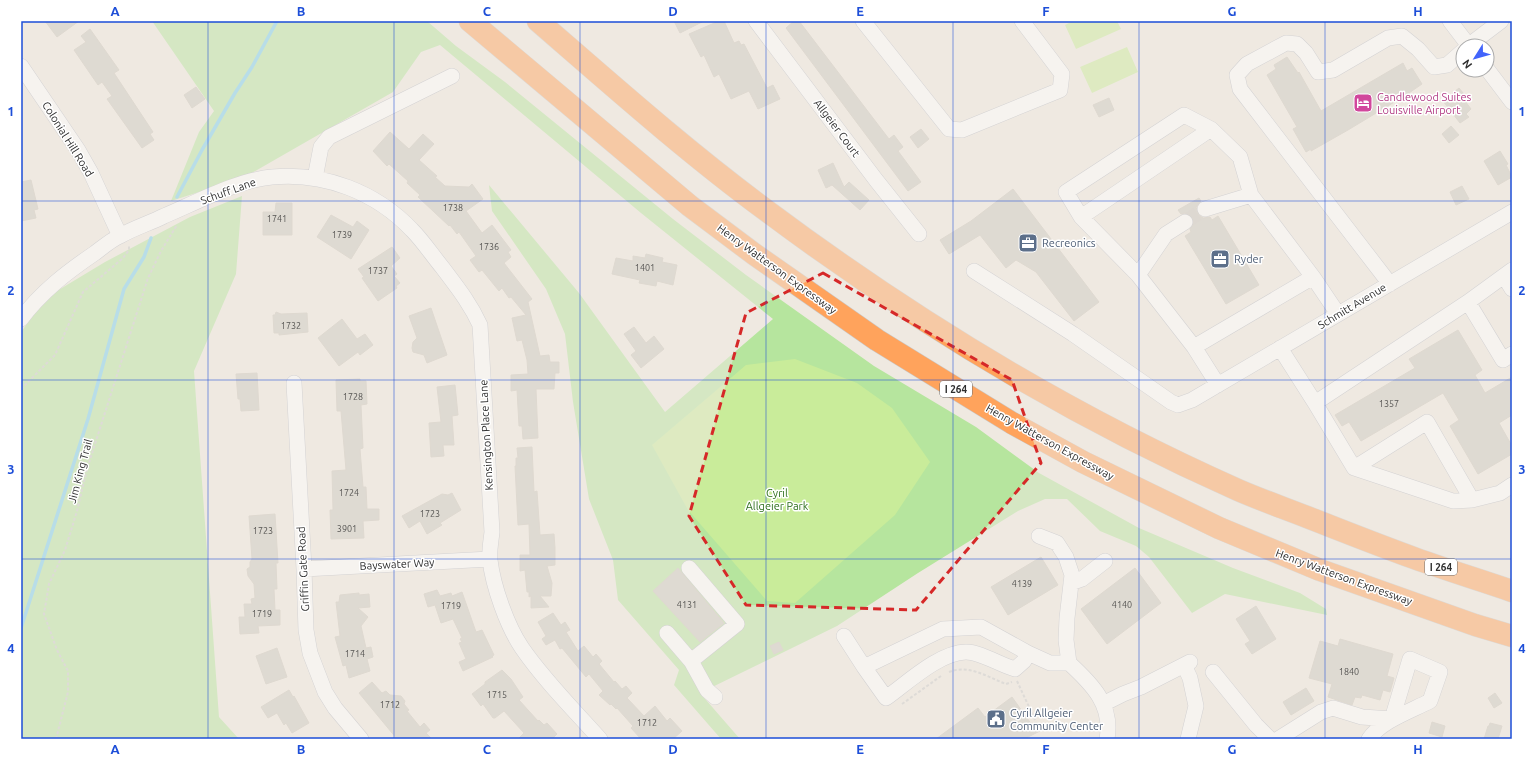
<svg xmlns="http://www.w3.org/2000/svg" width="1533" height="760" font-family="Ubuntu,sans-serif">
  <rect width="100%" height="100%" fill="#efe9e1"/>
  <path fill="#b6e59e" d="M 152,21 L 427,21 L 456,46 L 505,82 L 673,219 L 746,275 L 874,366 L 976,427 L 1039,473 L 1139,528 L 1233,568 L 1300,593 L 1326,609 L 1327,615 L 1225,594 L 1192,613 L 1149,557 L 1136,546 L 1100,531 L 1067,499 L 1045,499 L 1018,511 L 918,573 L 837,626 L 700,693 L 740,739 L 721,739 L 674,685 L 679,670 L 618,600 L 613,560 L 589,499 L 573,402 L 565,334 L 546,289 L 492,211 L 489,185 L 579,293 L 665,412 L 773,319 L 641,213 L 440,45 L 421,52 L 393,92 L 243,178 L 171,201 L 199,132 L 214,111 Z
    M 242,196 L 236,274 L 194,371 L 219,717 L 239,739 L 21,739 L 21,332 L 47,297 L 105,262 L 190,217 Z"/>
  <path fill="#c9ec9a" d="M 1073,21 L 1117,21 L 1121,29 L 1076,49 L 1065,25 Z
    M 1127,47 L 1138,72 L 1092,93 L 1080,67 Z
    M 795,359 L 857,383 L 892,408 L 930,462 L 895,515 L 795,603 L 767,601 L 688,510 L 652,445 L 746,365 Z"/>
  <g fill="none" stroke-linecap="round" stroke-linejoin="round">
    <path stroke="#75cff0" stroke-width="3.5" d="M 177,197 L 202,150 L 235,93 L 252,67 L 277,21
      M 21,628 L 88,419 L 124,289 L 144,257 L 151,238"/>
  </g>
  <path fill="#cbc7bf" stroke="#cbc5ba" d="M 45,21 L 79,21 L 57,37 Z
    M 674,21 L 704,21 L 680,33 Z
    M 719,21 L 724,21 L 734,43 L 739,41 L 741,45 L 744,44 L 767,88 L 773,85 L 780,99 L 758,109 L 749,91 L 731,99 L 719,74 L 714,77 L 704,55 L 701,57 L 689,34 Z
    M 794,21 L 799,21 L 889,139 L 894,135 L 903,147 L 898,151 L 921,182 L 908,191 L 786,28 Z
    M 90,29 L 119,70 L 114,73 L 153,132 L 150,134 L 154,140 L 142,148 L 107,99 L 112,96 L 102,82 L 98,85 L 74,50 L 86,42 L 81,36 Z
    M 1287,57 L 1298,73 L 1299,72 L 1321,111 L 1403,63 L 1407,71 L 1412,68 L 1422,84 L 1406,95 L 1348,130 L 1311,151 L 1311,149 L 1306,152 L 1293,129 L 1297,127 L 1267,75 L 1276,69 L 1274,65 Z
    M 196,87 L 205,99 L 192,108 L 184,95 Z
    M 1459,88 L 1468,99 L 1465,101 L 1471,109 L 1466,114 L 1469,117 L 1460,123 L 1443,101 Z
    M 1109,98 L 1114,110 L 1099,117 L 1093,105 Z
    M 1451,126 L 1459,135 L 1449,143 L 1442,134 Z
    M 921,129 L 929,139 L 918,148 L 910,137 Z
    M 390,132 L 409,149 L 423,134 L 434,144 L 419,160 L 437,176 L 435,177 L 445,186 L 469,187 L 472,184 L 483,199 L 466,211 L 482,233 L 492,225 L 511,250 L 508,252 L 511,257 L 504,263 L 532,299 L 528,302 L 540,356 L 549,355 L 550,362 L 559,362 L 559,373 L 555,373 L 554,389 L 536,389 L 538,438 L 523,439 L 522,426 L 519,426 L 517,390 L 511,391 L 511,375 L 528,374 L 527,360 L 522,340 L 517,341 L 512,318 L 526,315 L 511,297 L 509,298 L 502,288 L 499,291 L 482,270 L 479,272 L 470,260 L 476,256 L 459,232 L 457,234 L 450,225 L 449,226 L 418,197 L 420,195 L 407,183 L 408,181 L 389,164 L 387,166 L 373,151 Z
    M 1500,151 L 1508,164 L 1506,165 L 1512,177 L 1498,185 L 1484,161 Z
    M 833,163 L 844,187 L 849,182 L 869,200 L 860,210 L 832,185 L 826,188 L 818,170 Z
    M 31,180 L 38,209 L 34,210 L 36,218 L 21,221 L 21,182 Z
    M 1462,186 L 1469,199 L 1456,205 L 1450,192 Z
    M 1013,189 L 1099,302 L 1074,321 L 1036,272 L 1016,260 L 1006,268 L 980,235 L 949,254 L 940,240 L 971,221 Z
    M 1199,198 L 1201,201 L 1196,207 L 1199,215 L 1203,218 L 1210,217 L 1212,220 L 1218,216 L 1259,285 L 1226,304 L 1185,236 L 1191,232 L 1190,229 L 1193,226 L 1194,221 L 1190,214 L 1185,213 L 1181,214 L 1178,210 Z
    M 276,203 L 292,203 L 292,235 L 263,235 L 263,212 L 275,212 Z
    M 331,215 L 353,227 L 357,221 L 369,230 L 351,259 L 317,237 Z
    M 392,247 L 400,258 L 391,266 L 397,274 L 394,276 L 400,283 L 396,286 L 397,288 L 378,301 L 362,278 L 364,277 L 358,269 Z
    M 646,254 L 663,258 L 662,262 L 677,265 L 673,285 L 657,281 L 656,286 L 639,283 L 640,280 L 612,274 L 616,258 L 633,261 L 633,256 L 645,258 Z
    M 431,308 L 447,355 L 427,363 L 424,355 L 413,352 L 412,348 L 413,342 L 417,338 L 409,316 Z
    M 276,312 L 281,314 L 307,313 L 308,332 L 279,335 L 279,333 L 274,333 L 273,315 L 275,315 Z
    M 342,319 L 357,339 L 365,334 L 373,345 L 360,355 L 358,352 L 339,366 L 318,338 Z
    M 634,327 L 646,343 L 654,336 L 664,349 L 641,368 L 631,355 L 636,351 L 624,334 Z
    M 1458,330 L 1482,370 L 1475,375 L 1485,393 L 1512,377 L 1512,415 L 1499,423 L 1512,446 L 1512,454 L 1478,474 L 1450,426 L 1459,420 L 1443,393 L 1361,441 L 1349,422 L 1342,426 L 1335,415 L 1415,368 L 1409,359 Z
    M 257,373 L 259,410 L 241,411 L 240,399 L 238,399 L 236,374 Z
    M 360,379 L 360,381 L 366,381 L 367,404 L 361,405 L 363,448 L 360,449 L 363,487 L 366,487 L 367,509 L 379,509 L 379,520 L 363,521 L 364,538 L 331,539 L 330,510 L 333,510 L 332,471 L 346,470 L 341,411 L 337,411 L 336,380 Z
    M 455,385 L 458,415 L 452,416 L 454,445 L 443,445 L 444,456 L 431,457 L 429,423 L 441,422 L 437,387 Z
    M 532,447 L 534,492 L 537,491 L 540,535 L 554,534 L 555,548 L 555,565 L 547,566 L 552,583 L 551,596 L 540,596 L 549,607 L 531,608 L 531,596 L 529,597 L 529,592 L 527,592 L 525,570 L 520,571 L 520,555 L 530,555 L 529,524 L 518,525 L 515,466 L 516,466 L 516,458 L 518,458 L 517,448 Z
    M 452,493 L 461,510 L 440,523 L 442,525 L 427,534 L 420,521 L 409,528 L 402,516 L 442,494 L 448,495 Z
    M 275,514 L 278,563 L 276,563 L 277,589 L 274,589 L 275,610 L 280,610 L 280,625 L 258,626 L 259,633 L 240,634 L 239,617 L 245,617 L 244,604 L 252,604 L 251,599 L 255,598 L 254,584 L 248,576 L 247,569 L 250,567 L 250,562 L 252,559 L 249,516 Z
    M 1041,557 L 1058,585 L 1008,615 L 991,587 Z
    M 678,568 L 724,623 L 700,642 L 653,591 Z
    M 1135,568 L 1161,603 L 1107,644 L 1081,609 Z
    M 437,590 L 440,596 L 451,593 L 452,596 L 462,592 L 476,632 L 482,630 L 494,655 L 492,656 L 493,657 L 463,671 L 459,662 L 466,659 L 459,643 L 462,642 L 460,639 L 462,638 L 453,619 L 441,623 L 435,605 L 428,607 L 424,594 Z
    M 359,593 L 359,595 L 369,594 L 370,607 L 358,608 L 368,617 L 361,626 L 366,648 L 371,647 L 373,657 L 367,659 L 370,671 L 349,678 L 346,665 L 343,666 L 335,637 L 340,636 L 336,602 L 339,602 L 340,595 Z
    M 1256,606 L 1276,639 L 1252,654 L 1245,644 L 1250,641 L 1236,619 Z
    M 553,613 L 561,625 L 565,622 L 570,630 L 566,632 L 578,651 L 584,646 L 593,657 L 596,654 L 602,661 L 599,664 L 614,682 L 615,681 L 622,689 L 626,686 L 632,693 L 627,698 L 644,716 L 655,706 L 667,721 L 670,718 L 682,731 L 673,739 L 641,739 L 631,728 L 633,726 L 617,708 L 616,709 L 611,704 L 610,705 L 599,695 L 603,691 L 589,674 L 586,677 L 562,648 L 560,649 L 555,640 L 546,645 L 542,639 L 546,636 L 538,622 Z
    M 1340,639 L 1393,654 L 1387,676 L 1394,678 L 1390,692 L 1383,690 L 1380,700 L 1362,695 L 1361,698 L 1355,697 L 1352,705 L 1328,697 L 1332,684 L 1309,678 L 1320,641 L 1338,646 Z
    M 779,642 L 783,650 L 774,654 L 770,646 Z
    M 277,648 L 287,677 L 266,684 L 256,656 Z
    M 502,670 L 511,679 L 523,697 L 519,700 L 538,721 L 539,720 L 544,725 L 547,723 L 557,734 L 552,739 L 518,739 L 524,733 L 504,711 L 495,718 L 493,718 L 483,704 L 481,706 L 472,694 L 485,684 L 485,682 Z
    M 372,682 L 382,693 L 386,691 L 390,695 L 401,696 L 405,701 L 404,704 L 409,710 L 407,711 L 420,727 L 424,723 L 430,730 L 426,733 L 432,739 L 397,739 L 359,693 Z
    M 1306,688 L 1314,701 L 1291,715 L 1283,702 Z
    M 289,690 L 293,697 L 294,696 L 309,723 L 292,733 L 286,723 L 284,725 L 277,713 L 268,718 L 261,707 Z
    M 1495,693 L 1502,703 L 1494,708 L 1488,698 Z
    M 1012,697 L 1032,725 L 1036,722 L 1042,730 L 1024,739 L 936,739 L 978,708 L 985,717 Z
    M 1432,722 L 1445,726 L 1442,737 L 1429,733 Z
    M 1490,723 L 1502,726 L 1498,739 L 1484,739 L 1488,726 L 1489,726 Z"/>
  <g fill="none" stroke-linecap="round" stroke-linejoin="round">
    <path stroke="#c8c4bd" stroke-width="15" stroke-dasharray="15 8" stroke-linecap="butt" d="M 1185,222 L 1205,209"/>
    <defs>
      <path id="minor" d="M 756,21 L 876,180 L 919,234
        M 863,21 L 949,129 L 962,130 L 1060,90 L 1062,74 L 1022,21
        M 1450,21 L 1469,46
        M 1468,46 L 1501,21
        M 21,66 L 78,150 L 91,173 L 120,236
        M 1487,69 L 1512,102
        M 315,178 L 321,147 L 329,137 L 452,76
        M 1205,209 L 1251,195
        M 1081,217 L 1211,129
        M 974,271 L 1073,334 L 1171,402 L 1178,405 L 1192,400 L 1512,212
        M 1138,275 L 1166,234 L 1185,222
        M 1504,276 L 1512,289
        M 1390,284 L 1240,89 L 1237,75 L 1247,64 L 1286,43 L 1297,44 L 1306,53 L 1318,72 L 1333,70 L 1388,38 L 1402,36 L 1418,49 L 1434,67 L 1447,65 L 1463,51
        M 1468,302 L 1503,360 L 1512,354
        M 21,319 C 41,292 67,272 95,253 C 103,247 111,240 120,236 C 134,228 150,223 164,216 C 197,202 238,180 272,177 C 324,172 376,192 412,230 C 423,241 432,255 442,267 C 457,287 470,303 480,325 L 492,532 C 491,541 489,551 490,560 C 493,586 507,626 522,648 C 544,680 574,710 600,739
        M 1194,347 L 1313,277
        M 1280,348 L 1315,403 L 1468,302 L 1512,270
        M 294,383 L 304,569 L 306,630 L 310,653 L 325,692 L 335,708 L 361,739
        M 1218,385 L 1194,347 L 1138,275 L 1081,217 L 1066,192 L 1184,115 L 1211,129 L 1240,157 L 1251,195 L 1313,277 L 1338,314
        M 1315,403 L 1354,468 L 1453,501 L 1472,500 L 1500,493 L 1512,485
        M 1354,468 L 1427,422 L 1472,500
        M 1039,536 L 1057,543 L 1066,557 L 1072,575 L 1067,618 L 1066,640 L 1069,663
        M 689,568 L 737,624 L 691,661
        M 304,569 L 490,559
        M 1071,583 L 1082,579 L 1105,561
        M 667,633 L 691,661 L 707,690 L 715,697
        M 844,636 L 864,667
        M 1028,653 L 1024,661 L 1015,669 C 1000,665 981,652 966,652 C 940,652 907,683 886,698 L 864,667 L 943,629 L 981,627 L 1028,653 L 1050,663 L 1069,663
        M 1069,663 C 1092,684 1113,705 1107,739
        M 1184,665 L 1190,678 L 1196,706 L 1188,739
        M 1213,672 L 1256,725 L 1270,739
        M 1103,704 L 1123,694 L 1141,687 L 1190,662
        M 1278,739 L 1321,712 L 1333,708 L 1362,717 L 1392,719
        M 1369,739 C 1381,721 1411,711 1430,701 L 1440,672 L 1410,659 L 1392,719"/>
      <path id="highway" d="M 470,21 L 690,206 L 754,254 L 877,340 L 1012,423 L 1083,462 L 1219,528 L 1320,570 L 1475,625 L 1512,636
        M 538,21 C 613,86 687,152 767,211 C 913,320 1071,416 1238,490 C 1261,500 1284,508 1307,517 C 1343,531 1378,545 1414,558 C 1447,570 1480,580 1512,591"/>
    </defs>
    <use href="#minor" stroke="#b4b7c1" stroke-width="16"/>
    <use href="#highway" stroke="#c9c9c9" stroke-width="23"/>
    <path stroke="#c9c9c9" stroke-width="2" stroke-dasharray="3 2" stroke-linecap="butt" d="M 21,389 L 55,355 L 83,292 L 123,258 L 129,250 L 129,245
      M 949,672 C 969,664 987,677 1006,684 L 1012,682
      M 1017,681 L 1036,722
      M 902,704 L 941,676
      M 56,739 L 68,692 L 68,671 L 57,650 L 44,614 L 49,584 L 65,550 L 77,511 L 87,469 L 148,278 L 161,251 L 177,225"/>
    <use href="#minor" stroke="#fff" stroke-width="15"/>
    <use href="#highway" stroke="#ffa35c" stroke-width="22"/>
  </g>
  <path d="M0 0H1533V760H0ZM 823,273 L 1012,380 L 1041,463 L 916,610 L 746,605 L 689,516 L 746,313 Z" fill="#efe9e1" fill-opacity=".55" fill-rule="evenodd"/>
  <path fill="none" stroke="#d62828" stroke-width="3" stroke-dasharray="8 5" stroke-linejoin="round" d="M 823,273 L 1012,380 L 1041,463 L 916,610 L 746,605 L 689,516 L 746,313 Z"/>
  <path fill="none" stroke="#1d4ed8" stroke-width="1" stroke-opacity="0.55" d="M 208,21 L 208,739M 394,21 L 394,739M 580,21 L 580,739M 766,21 L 766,739M 953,21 L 953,739M 1139,21 L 1139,739M 1325,21 L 1325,739M 21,201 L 1512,201M 21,380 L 1512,380M 21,559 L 1512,559"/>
  <defs>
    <symbol id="hotel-square" viewBox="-11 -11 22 22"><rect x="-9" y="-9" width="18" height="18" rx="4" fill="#d1479c" stroke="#fff"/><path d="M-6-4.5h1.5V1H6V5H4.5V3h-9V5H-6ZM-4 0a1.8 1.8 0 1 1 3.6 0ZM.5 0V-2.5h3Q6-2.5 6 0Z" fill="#fff"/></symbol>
    <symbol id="office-square" viewBox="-11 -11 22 22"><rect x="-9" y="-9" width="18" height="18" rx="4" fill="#5c6f8a" stroke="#fff"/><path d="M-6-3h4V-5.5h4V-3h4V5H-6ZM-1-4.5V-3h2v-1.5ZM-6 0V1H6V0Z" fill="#fff"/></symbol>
    <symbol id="civic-square" viewBox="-11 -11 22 22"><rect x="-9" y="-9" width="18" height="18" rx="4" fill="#5c6f8a" stroke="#fff"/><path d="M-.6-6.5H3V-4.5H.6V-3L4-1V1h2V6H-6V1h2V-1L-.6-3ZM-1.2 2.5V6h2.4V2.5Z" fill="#fff"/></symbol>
  </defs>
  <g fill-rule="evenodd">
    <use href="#hotel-square" x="1352" y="92" width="22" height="22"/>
    <use href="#office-square" x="1017" y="232" width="22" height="22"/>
    <use href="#office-square" x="1209" y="248" width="22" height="22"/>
    <use href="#civic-square" x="985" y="708" width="22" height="22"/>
  </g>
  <g text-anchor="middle" stroke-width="3" stroke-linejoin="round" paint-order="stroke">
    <g font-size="9" fill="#555452">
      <text x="453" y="211">1738</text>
      <text x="277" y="222">1741</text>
      <text x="342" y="238">1739</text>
      <text x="489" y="250">1736</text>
      <text x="645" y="271">1401</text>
      <text x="378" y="274">1737</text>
      <text x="291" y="329">1732</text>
      <text x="353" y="400">1728</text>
      <text x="1389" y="407">1357</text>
      <text x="349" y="496">1724</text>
      <text x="430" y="517">1723</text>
      <text x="347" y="532">3901</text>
      <text x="263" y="534">1723</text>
      <text x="1022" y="587">4139</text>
      <text x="687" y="608">4131</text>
      <text x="1122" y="608">4140</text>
      <text x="451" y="609">1719</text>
      <text x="262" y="617">1719</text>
      <text x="355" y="657">1714</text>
      <text x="1349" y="675">1840</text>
      <text x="497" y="698">1715</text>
      <text x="390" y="708">1712</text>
      <text x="647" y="726">1712</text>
    </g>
    <g fill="#fff" stroke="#6d6d6d" stroke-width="1">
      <rect x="940" y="381" width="32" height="16" rx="3"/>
      <rect x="1425" y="559" width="32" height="16" rx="3"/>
    </g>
    <g font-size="10" font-weight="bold" fill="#2e2e2e">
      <text x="956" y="393">I 264</text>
      <text x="1441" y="571">I 264</text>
    </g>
    <g font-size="11" fill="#b23c85" stroke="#fff" text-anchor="start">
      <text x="1377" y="101">Candlewood Suites<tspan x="1377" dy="13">Louisville Airport</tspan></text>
    </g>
    <g font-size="11" fill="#2e2e2e" stroke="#fff">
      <text transform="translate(837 128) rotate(53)" y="4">Allgeier Court</text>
      <text transform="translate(68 139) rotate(58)" y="4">Colonial Hill Road</text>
      <text transform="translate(228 191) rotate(-20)" y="4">Schuff Lane</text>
      <text transform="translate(777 269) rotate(36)" y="4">Henry Watterson Expressway</text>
      <text transform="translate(1352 306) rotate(-31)" y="4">Schmitt Avenue</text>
      <text transform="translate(486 435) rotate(-93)" y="4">Kensington Place Lane</text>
      <text transform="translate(1050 442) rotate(29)" y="4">Henry Watterson Expressway</text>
      <text transform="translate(80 471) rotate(-75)" y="4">Jim King Trail</text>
      <text transform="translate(397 564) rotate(-3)" y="4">Bayswater Way</text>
      <text transform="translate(303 569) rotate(-93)" y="4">Griffin Gate Road</text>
      <text transform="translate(1344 577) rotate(20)" y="4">Henry Watterson Expressway</text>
    </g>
    <g font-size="11" fill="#4e5e75" stroke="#fff" text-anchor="start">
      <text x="1042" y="247">Recreonics</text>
      <text x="1234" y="263">Ryder</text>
      <text x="1010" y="717">Cyril Allgeier<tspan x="1010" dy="13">Community Center</tspan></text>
    </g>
    <g font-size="11" fill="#2c6e1b" stroke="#fff">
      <text x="777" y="497">Cyril<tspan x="777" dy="13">Allgeier Park</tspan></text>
    </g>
  </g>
  <rect width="1533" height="760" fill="none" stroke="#ffffff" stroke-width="44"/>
  <g transform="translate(1475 58) rotate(233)"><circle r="19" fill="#ffffff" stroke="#ababab"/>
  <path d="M0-3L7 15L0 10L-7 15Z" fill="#4264fb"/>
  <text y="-6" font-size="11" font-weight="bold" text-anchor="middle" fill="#2e2e2e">N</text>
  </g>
  <rect x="22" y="22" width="1489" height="716" fill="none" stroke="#1d4ed8" stroke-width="1.5"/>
  <g font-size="13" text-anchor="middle" font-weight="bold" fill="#1d4ed8">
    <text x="115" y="16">A</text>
    <text x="301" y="16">B</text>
    <text x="487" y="16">C</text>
    <text x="673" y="16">D</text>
    <text x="860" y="16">E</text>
    <text x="1046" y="16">F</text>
    <text x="1232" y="16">G</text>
    <text x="1418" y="16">H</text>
    <text x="11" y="116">1</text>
    <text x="1522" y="116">1</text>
    <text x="11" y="295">2</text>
    <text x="1522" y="295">2</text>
    <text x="11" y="474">3</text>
    <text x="1522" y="474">3</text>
    <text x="11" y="653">4</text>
    <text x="1522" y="653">4</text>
    <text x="115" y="754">A</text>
    <text x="301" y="754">B</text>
    <text x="487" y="754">C</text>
    <text x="673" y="754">D</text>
    <text x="860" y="754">E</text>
    <text x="1046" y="754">F</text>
    <text x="1232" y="754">G</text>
    <text x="1418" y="754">H</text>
  </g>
</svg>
